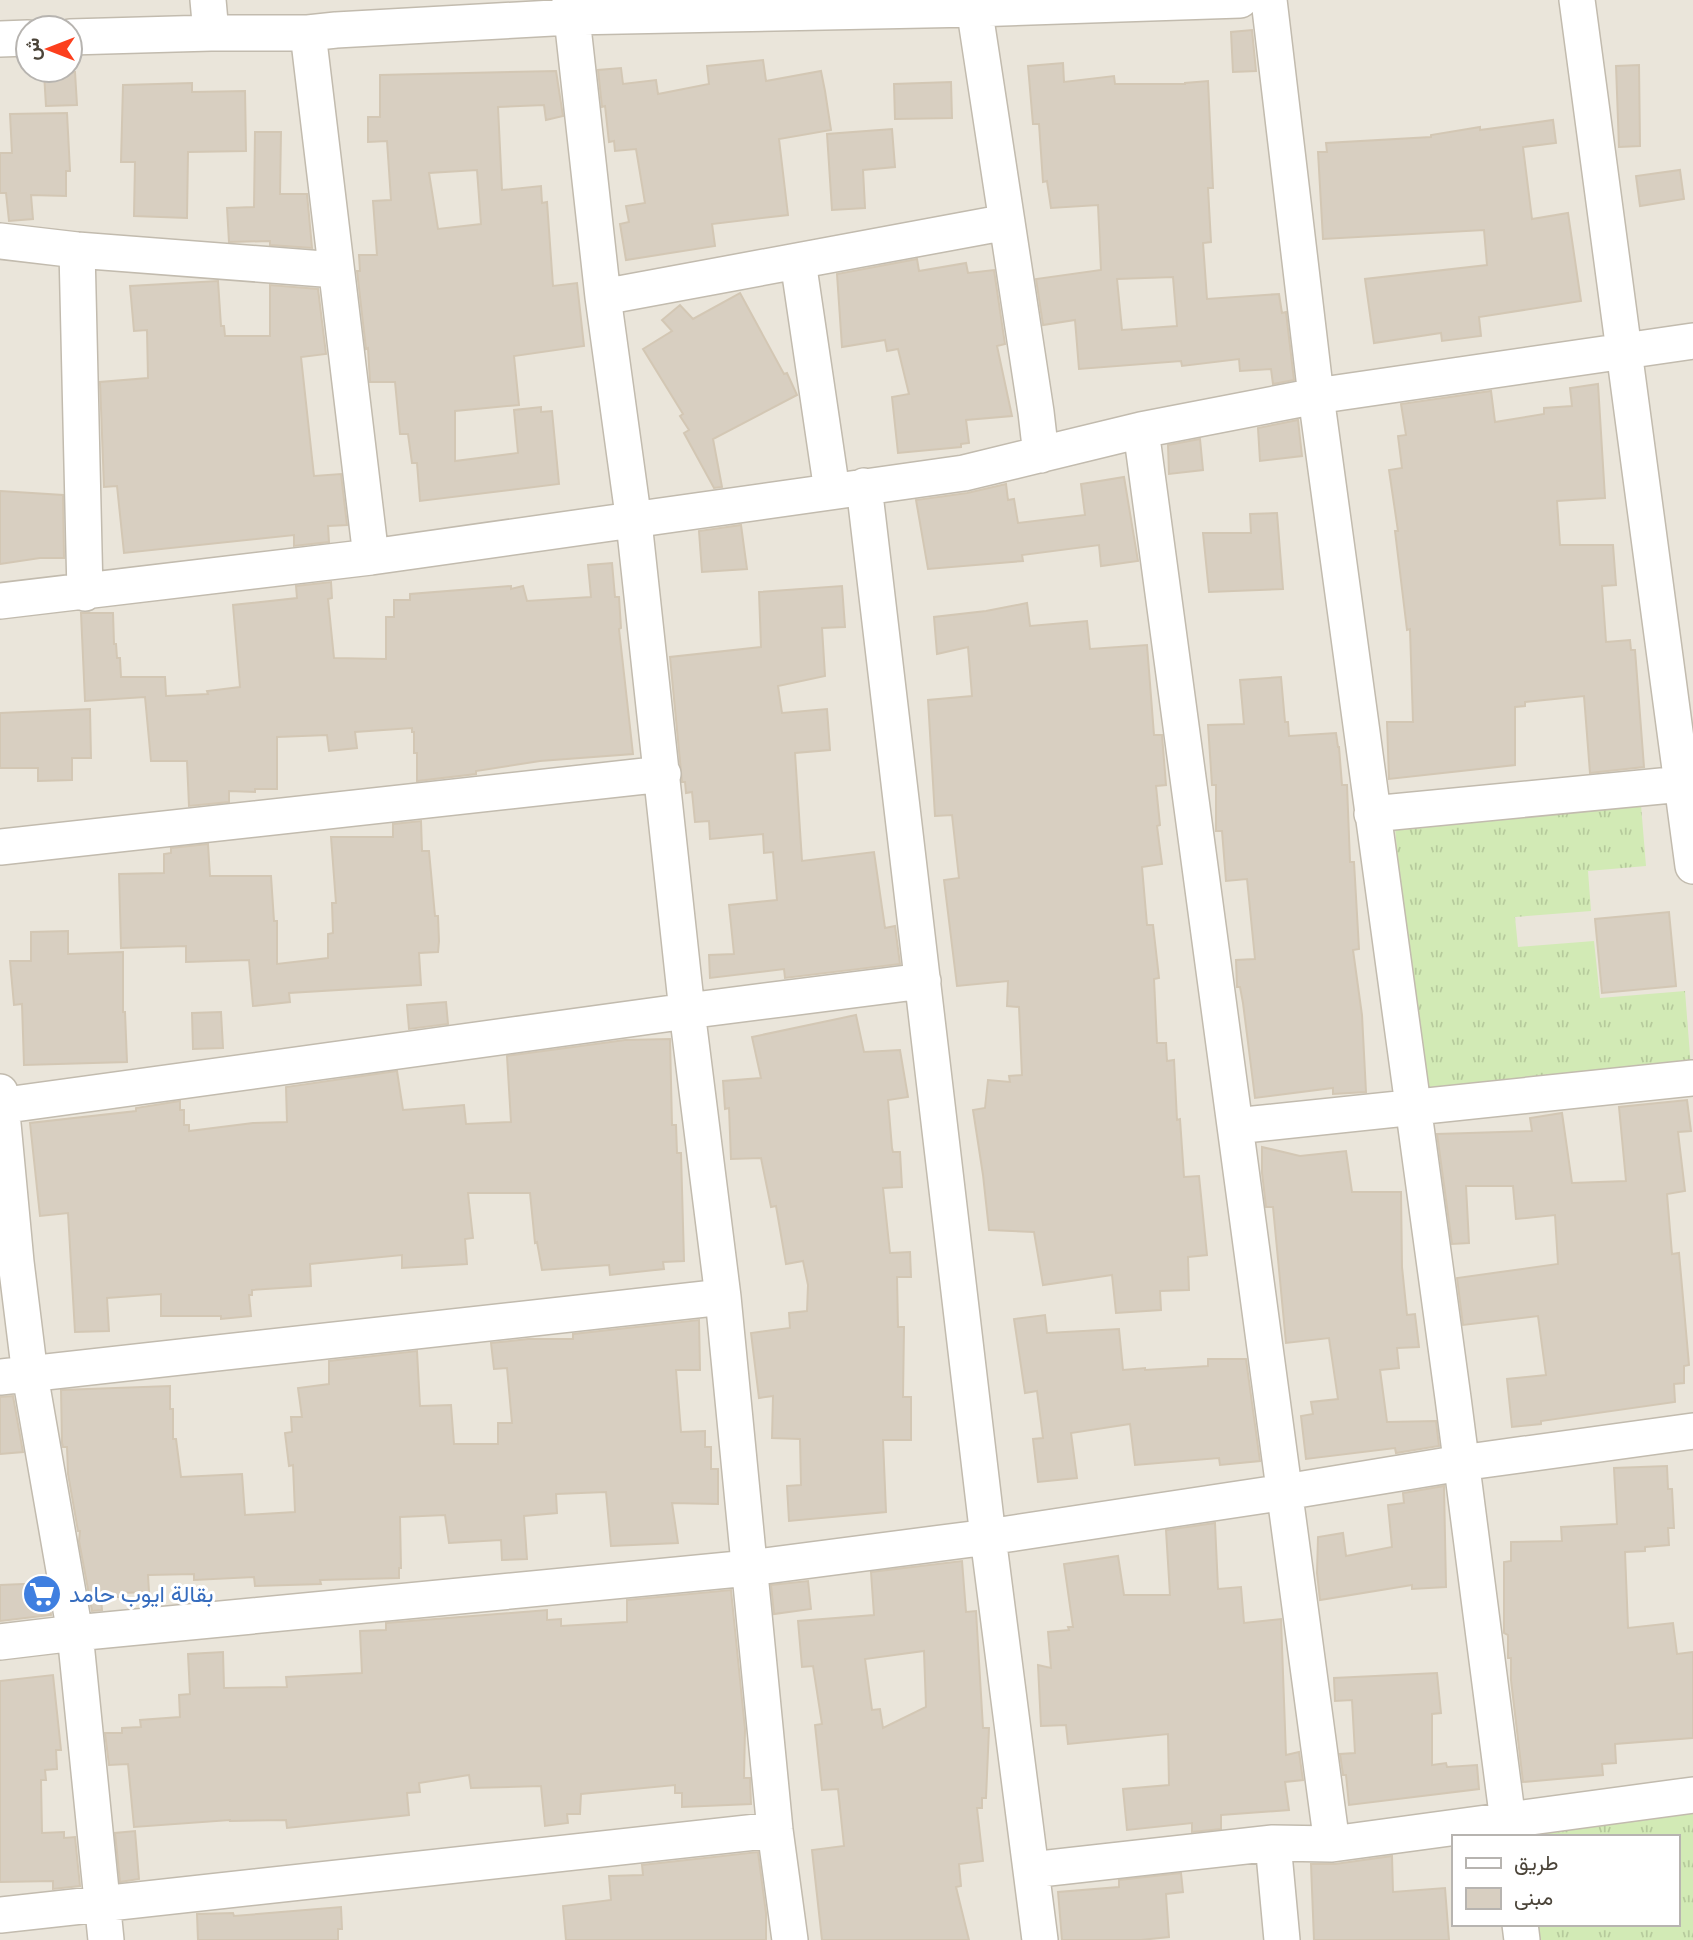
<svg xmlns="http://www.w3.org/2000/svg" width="1693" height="1940" font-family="'Space Grotesk',Vazirmatn,sans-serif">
  <defs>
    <pattern id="grass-tufts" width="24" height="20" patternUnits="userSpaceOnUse" patternTransform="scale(1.75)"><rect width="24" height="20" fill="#d2eab5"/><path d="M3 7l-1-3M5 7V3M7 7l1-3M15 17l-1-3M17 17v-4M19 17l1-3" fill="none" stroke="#b6ca9c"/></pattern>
  </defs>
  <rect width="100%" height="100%" fill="#f6f3ec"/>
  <path fill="#eae5da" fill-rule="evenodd" d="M 0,0 L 1693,0 L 1693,1940 L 0,1940 ZM 28,28 L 70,28 L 70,70 L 28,70 ZM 1453,1837 L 1677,1837 L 1677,1924 L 1453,1924 Z"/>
  <path fill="url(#grass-tufts)" d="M 1641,805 L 1646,866 L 1588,871 L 1591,911 L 1515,917 L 1518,947 L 1594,941 L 1600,998 L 1685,991 L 1691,1068 L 1418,1092 L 1395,827 Z
    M 1693,1808 L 1693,1940 L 1532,1940 L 1530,1924 L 1677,1924 L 1677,1837 L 1520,1837 L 1520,1833 Z"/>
  <path fill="#d8cfc1" stroke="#d3c7b4" stroke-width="2" fill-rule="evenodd" d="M 1252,30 L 1256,71 L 1233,72 L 1231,32 Z
    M 763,60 L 766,81 L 821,71 L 825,91 L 831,130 L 779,139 L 788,215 L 712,224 L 715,246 L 626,260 L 620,224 L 629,222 L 626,206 L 645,203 L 636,149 L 615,151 L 614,141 L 609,142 L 605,106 L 602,107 L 598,70 L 621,68 L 623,84 L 656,80 L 658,94 L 709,84 L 707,66 Z
    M 1063,63 L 1064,82 L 1114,76 L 1115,84 L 1185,84 L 1185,83 L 1208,81 L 1213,188 L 1208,188 L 1211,242 L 1203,243 L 1207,299 L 1279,294 L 1282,313 L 1286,312 L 1294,380 L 1273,384 L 1271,369 L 1240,371 L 1239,359 L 1182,366 L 1181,361 L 1079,369 L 1075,320 L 1043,325 L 1036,279 L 1101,270 L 1098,205 L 1051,208 L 1047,181 L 1043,182 L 1039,124 L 1033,124 L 1028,66 ZM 1173,277 L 1177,326 L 1122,330 L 1117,279 Z
    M 1639,65 L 1640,146 L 1619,147 L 1616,66 Z
    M 556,71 L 563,116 L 546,120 L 544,105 L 498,107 L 502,190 L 541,186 L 542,203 L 547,202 L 553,286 L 577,283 L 584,346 L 514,356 L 519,405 L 455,411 L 455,461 L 518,453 L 514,410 L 541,407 L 541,412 L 552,411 L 559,484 L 420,501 L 417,463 L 412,463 L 408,434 L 400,434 L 395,382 L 370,382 L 368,348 L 366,349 L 357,271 L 360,271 L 359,255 L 377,255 L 373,201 L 391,200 L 387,141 L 368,142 L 368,117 L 380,117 L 380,75 ZM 477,170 L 481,224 L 438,229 L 429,173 Z
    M 75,72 L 77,105 L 46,106 L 44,73 Z
    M 951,82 L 952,118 L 895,119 L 894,84 Z
    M 192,83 L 192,92 L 245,91 L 246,151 L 188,152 L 187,218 L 134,216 L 135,162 L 121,162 L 123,85 Z
    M 67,113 L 70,171 L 66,171 L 66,196 L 31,195 L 33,219 L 9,221 L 6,193 L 0,193 L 0,153 L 12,153 L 10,114 Z
    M 1553,120 L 1556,143 L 1523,147 L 1532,219 L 1568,213 L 1581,301 L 1479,317 L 1481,336 L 1442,341 L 1441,333 L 1374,343 L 1365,279 L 1487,265 L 1484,230 L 1323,239 L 1318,152 L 1327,152 L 1326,143 L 1431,137 L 1431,135 L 1480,127 L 1480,130 Z
    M 892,129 L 895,167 L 863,170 L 865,208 L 832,210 L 827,134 Z
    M 255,132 L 281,132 L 280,194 L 307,194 L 312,248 L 270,245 L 270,241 L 229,242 L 227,208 L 254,207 Z
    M 1680,170 L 1684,199 L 1640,206 L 1636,176 Z
    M 917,259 L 919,271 L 966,263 L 968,273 L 994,270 L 1005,344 L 997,346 L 1012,416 L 966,420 L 969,443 L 961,444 L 961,447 L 898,453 L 892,397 L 909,394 L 898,349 L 887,351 L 885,340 L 842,347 L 837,274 Z
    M 218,281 L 221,326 L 224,326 L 225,336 L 270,336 L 270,285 L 318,289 L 326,354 L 301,357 L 314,476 L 341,474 L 347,525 L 328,526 L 329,542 L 294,546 L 294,535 L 124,553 L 117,486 L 104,487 L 100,382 L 148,378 L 147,330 L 134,331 L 130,286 Z
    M 740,293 L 784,374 L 787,373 L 797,395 L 713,439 L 722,487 L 714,488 L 684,433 L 689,430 L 680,416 L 683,414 L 643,349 L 672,331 L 662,320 L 680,305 L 693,319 Z
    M 1598,384 L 1605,498 L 1557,501 L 1560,545 L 1613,545 L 1616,585 L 1602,586 L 1606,642 L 1630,640 L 1631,650 L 1635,650 L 1644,767 L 1590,773 L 1584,696 L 1525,702 L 1525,706 L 1515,707 L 1515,765 L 1389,779 L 1387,722 L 1413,722 L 1410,629 L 1407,630 L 1395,531 L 1398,531 L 1389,470 L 1402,468 L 1398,436 L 1406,435 L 1401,404 L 1491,391 L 1495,422 L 1544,414 L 1544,408 L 1572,406 L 1570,388 Z
    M 1298,420 L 1302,456 L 1260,461 L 1258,428 Z
    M 1200,439 L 1203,470 L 1169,474 L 1168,445 Z
    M 1124,477 L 1138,561 L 1101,566 L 1099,545 L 1022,555 L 1023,561 L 928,569 L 916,500 L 967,493 L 1006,484 L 1008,500 L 1014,499 L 1018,523 L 1085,515 L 1081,484 Z
    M 0,491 L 63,495 L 64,558 L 40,558 L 0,564 Z
    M 1277,513 L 1283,589 L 1209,592 L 1203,533 L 1251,533 L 1250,514 Z
    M 741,525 L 747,569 L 702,572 L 699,531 Z
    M 612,563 L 615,597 L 619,597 L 621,628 L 619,629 L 633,754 L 540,761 L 476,771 L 476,774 L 417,781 L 417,753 L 414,753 L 414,732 L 412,732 L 412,728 L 355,732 L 357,748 L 329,751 L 327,735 L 277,737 L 277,789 L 255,789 L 255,792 L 229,791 L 229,802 L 189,806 L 187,761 L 151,761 L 145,697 L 85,701 L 81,613 L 113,613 L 114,644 L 116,644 L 117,658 L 120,658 L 121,677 L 165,677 L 166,696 L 208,694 L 207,691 L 240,687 L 233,605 L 297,598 L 296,586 L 331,582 L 332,598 L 328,599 L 334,658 L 386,659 L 386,617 L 394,617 L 394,600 L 410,600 L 410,594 L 511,586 L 511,589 L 523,586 L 527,601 L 591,597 L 588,565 Z
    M 842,586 L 845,627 L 822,628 L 825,676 L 778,686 L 782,713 L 827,709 L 830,750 L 795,753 L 802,861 L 874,852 L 885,928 L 895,926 L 900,964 L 785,978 L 784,969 L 710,978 L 709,955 L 734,954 L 729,905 L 777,900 L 773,852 L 764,853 L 763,834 L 710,839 L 709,821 L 695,822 L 692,792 L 686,793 L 685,782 L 682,782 L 670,657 L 761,647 L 759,592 Z
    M 1027,603 L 1030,626 L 1087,621 L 1090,649 L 1147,645 L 1154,735 L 1162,735 L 1166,785 L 1156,786 L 1160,825 L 1157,826 L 1162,864 L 1142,867 L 1147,925 L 1153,925 L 1159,978 L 1154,979 L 1157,1043 L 1166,1043 L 1167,1061 L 1174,1060 L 1177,1120 L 1180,1119 L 1184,1177 L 1199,1176 L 1207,1255 L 1188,1257 L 1189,1290 L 1160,1291 L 1161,1310 L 1116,1313 L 1112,1275 L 1043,1285 L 1034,1232 L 989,1230 L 983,1175 L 973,1110 L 985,1108 L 988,1080 L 1010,1082 L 1009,1076 L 1022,1075 L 1019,1007 L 1007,1006 L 1008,981 L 957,986 L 944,880 L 959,878 L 952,815 L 935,816 L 928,700 L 972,696 L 968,647 L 937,654 L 934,617 L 986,611 Z
    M 1281,677 L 1285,722 L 1288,722 L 1289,736 L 1336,733 L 1338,747 L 1339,747 L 1342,785 L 1347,785 L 1350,862 L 1354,862 L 1359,949 L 1353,950 L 1362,1015 L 1366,1092 L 1333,1094 L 1333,1088 L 1255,1098 L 1243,1003 L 1240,987 L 1237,987 L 1236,960 L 1255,959 L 1247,879 L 1226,881 L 1222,831 L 1216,831 L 1216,785 L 1212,785 L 1208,725 L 1244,724 L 1240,680 Z
    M 90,709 L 91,758 L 72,758 L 72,780 L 38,781 L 38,768 L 0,768 L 0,713 Z
    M 421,821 L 422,851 L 429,851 L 435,916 L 438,916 L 439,941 L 438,952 L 419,953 L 421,985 L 289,993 L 290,1002 L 253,1006 L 249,960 L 186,962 L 186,946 L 121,948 L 119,874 L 164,873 L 164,854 L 171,853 L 171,848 L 208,844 L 210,876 L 271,876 L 274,921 L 277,921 L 277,964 L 328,958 L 328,934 L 333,933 L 332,903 L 336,903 L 331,837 L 393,837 L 393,824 Z
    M 1669,912 L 1676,986 L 1602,993 L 1595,919 Z
    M 68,931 L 68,954 L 123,952 L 123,1012 L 125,1012 L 127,1062 L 24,1065 L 22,1004 L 14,1005 L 10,961 L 31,961 L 31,932 Z
    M 446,1002 L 448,1024 L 409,1029 L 407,1005 Z
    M 221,1012 L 223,1048 L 193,1049 L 192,1013 Z
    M 856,1015 L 864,1052 L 900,1050 L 908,1097 L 888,1100 L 892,1148 L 893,1152 L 900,1152 L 902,1187 L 883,1188 L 890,1253 L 910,1252 L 911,1277 L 897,1277 L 898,1327 L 904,1327 L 903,1397 L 911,1397 L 911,1440 L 883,1440 L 886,1512 L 789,1521 L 787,1486 L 801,1485 L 800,1439 L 772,1438 L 773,1396 L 759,1398 L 751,1333 L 790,1328 L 789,1313 L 807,1311 L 808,1285 L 803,1261 L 786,1264 L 776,1206 L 771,1207 L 761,1158 L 731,1159 L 729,1108 L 725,1109 L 723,1081 L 761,1078 L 752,1037 Z
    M 670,1039 L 672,1125 L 676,1125 L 677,1153 L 681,1153 L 684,1261 L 663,1262 L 664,1269 L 610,1275 L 609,1265 L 542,1270 L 537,1242 L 535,1243 L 530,1193 L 468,1193 L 473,1238 L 465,1239 L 467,1264 L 402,1268 L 402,1255 L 310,1264 L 311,1286 L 252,1290 L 252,1295 L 249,1295 L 251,1316 L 221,1319 L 221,1316 L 161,1316 L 161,1294 L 107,1298 L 109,1331 L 75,1332 L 68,1213 L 40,1216 L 30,1123 L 136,1111 L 136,1108 L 180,1101 L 180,1110 L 184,1110 L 184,1125 L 189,1125 L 189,1131 L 253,1123 L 287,1122 L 286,1087 L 397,1071 L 403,1110 L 464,1105 L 466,1124 L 511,1122 L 507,1056 L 625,1040 Z
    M 1687,1100 L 1691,1131 L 1678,1132 L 1685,1191 L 1667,1194 L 1672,1254 L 1679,1253 L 1689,1365 L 1684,1366 L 1684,1383 L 1674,1384 L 1675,1402 L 1541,1421 L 1541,1424 L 1512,1427 L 1507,1379 L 1546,1375 L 1538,1316 L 1463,1325 L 1457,1278 L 1558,1264 L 1555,1215 L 1516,1219 L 1513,1186 L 1466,1186 L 1469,1243 L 1452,1244 L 1437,1134 L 1532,1131 L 1530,1118 L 1562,1113 L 1572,1183 L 1626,1181 L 1619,1107 Z
    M 1262,1147 L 1300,1156 L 1346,1151 L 1352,1192 L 1401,1192 L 1402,1267 L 1407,1315 L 1415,1314 L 1419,1347 L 1397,1348 L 1399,1368 L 1380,1370 L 1387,1422 L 1436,1421 L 1439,1446 L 1396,1453 L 1395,1448 L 1306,1459 L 1301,1416 L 1313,1414 L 1311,1402 L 1338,1399 L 1329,1338 L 1286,1343 L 1273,1207 L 1266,1207 L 1262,1173 Z
    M 1045,1315 L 1047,1333 L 1119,1329 L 1123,1370 L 1145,1368 L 1145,1370 L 1208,1366 L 1208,1359 L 1246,1359 L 1260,1461 L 1220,1465 L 1219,1458 L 1135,1465 L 1130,1424 L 1071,1433 L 1077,1478 L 1038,1482 L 1033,1439 L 1043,1438 L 1037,1391 L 1025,1393 L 1014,1319 Z
    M 699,1320 L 700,1370 L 676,1370 L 681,1432 L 705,1431 L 705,1447 L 711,1447 L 711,1469 L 718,1469 L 718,1504 L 672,1503 L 678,1543 L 611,1546 L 606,1492 L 556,1494 L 557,1513 L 524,1516 L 527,1559 L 502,1560 L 501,1540 L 449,1543 L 445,1515 L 400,1517 L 401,1568 L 399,1568 L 399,1578 L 320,1580 L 321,1584 L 255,1586 L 254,1577 L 194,1580 L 194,1574 L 148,1575 L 149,1592 L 120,1593 L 120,1597 L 101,1597 L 102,1610 L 92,1611 L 79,1541 L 80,1531 L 78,1531 L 68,1474 L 67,1447 L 63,1447 L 62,1443 L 61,1390 L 170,1386 L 170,1409 L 173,1409 L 173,1439 L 176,1439 L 181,1477 L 242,1474 L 245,1515 L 295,1512 L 293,1465 L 289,1466 L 285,1433 L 292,1432 L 291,1417 L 302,1417 L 298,1388 L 329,1384 L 329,1361 L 417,1351 L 420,1406 L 451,1405 L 454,1444 L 498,1444 L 498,1423 L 512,1423 L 507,1368 L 494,1369 L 491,1343 L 528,1339 L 573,1339 L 573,1334 Z
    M 13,1396 L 23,1452 L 0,1454 L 0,1397 Z
    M 1667,1466 L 1668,1489 L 1672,1489 L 1674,1528 L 1668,1528 L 1669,1545 L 1645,1547 L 1645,1551 L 1625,1552 L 1628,1628 L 1673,1623 L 1677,1654 L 1693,1652 L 1693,1738 L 1615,1744 L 1616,1763 L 1602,1764 L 1603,1775 L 1523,1782 L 1511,1680 L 1511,1658 L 1508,1658 L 1508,1635 L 1504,1633 L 1504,1562 L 1511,1561 L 1511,1542 L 1562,1541 L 1561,1527 L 1617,1524 L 1614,1468 Z
    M 1444,1486 L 1446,1587 L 1412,1589 L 1412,1585 L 1320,1600 L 1317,1573 L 1318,1537 L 1343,1533 L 1346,1556 L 1392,1547 L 1388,1505 L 1404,1503 L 1403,1493 Z
    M 1215,1523 L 1218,1589 L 1241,1587 L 1244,1623 L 1281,1619 L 1286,1755 L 1299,1752 L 1303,1780 L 1285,1782 L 1289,1810 L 1221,1815 L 1221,1829 L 1192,1832 L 1192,1823 L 1127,1830 L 1123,1789 L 1169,1785 L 1168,1734 L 1068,1744 L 1066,1725 L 1041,1726 L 1038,1665 L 1051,1668 L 1048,1632 L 1069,1630 L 1068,1627 L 1073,1627 L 1064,1564 L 1118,1556 L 1124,1595 L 1170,1595 L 1166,1530 Z
    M 962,1561 L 966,1612 L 976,1611 L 983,1728 L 989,1728 L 986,1798 L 982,1798 L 982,1808 L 977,1808 L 983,1861 L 959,1864 L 961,1886 L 956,1887 L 969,1940 L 822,1940 L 812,1850 L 844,1846 L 838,1789 L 822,1790 L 815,1725 L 822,1724 L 813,1666 L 802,1667 L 798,1621 L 874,1615 L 871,1572 ZM 924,1651 L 926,1707 L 883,1728 L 880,1709 L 872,1710 L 865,1659 Z
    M 808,1581 L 811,1609 L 774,1614 L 771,1585 Z
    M 46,1583 L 51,1615 L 0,1621 L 0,1585 Z
    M 731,1590 L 745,1729 L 744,1778 L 750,1778 L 751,1804 L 682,1807 L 682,1793 L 675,1793 L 675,1785 L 581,1794 L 580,1814 L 567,1814 L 568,1823 L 545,1826 L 541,1786 L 471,1788 L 469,1775 L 419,1783 L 420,1792 L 407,1793 L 409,1815 L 287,1828 L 286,1820 L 230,1821 L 230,1820 L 134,1827 L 128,1764 L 109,1765 L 105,1733 L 122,1733 L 122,1728 L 141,1727 L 140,1720 L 180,1717 L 179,1695 L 190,1694 L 188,1654 L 223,1652 L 224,1688 L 287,1687 L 286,1677 L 362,1673 L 360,1631 L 386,1630 L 386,1623 L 547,1610 L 547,1620 L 561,1619 L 561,1626 L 627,1622 L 627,1600 Z
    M 1437,1673 L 1441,1713 L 1432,1714 L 1432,1765 L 1446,1763 L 1447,1767 L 1477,1765 L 1479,1789 L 1349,1805 L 1346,1775 L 1343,1775 L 1340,1754 L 1355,1753 L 1352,1700 L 1335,1701 L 1334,1678 Z
    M 53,1675 L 61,1750 L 56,1750 L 57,1769 L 45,1770 L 46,1780 L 41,1780 L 42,1833 L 64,1832 L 64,1838 L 75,1837 L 80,1886 L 53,1889 L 53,1881 L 0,1882 L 0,1681 Z
    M 135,1831 L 139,1879 L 120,1882 L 115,1833 Z
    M 758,1852 L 766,1913 L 766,1940 L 566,1940 L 563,1906 L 611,1900 L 609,1876 L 643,1875 L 642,1865 Z
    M 1392,1856 L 1393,1892 L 1445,1888 L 1449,1940 L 1314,1940 L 1311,1864 L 1335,1864 Z
    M 1181,1873 L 1183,1892 L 1166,1894 L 1169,1937 L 1141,1940 L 1062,1940 L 1058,1892 L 1119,1887 L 1119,1880 Z
    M 341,1907 L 342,1929 L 338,1929 L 338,1940 L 198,1940 L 197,1914 L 233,1913 L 234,1916 Z"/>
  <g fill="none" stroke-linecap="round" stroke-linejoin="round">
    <defs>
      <path id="minor" d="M 208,0 L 211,33
        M 570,0 L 603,297 L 634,522 L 687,1011 L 723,1297 L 775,1830 L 790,1940
        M 973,0 L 1036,412 L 1041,455
        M 1269,0 L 1316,396 L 1453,1398 L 1510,1837
        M 1577,0 L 1693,866
        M 308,33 L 371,557
        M 70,37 L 211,33 L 308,33 L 336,30 L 571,17 L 974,9 L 1240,0
        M 0,39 L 28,38
        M 0,241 L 77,250 L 336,270
        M 77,250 L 85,593
        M 798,261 L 832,491
        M 603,297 L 1007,222
        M 1141,430 L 1332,1844
        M 864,486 L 988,1537 L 1040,1940
        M 0,601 L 371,557 L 964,473 L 1141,430 L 1316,396 L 1693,341
        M 1372,814 L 1682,784
        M 0,847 L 663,774
        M 0,1092 L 16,1262 L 30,1375 L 75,1633 L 106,1940
        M 0,1106 L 687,1011 L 923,981
        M 1235,1126 L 1693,1078
        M 0,1377 L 723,1297
        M 0,1642 L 75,1633 L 749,1568 L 988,1537 L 1285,1492 L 1461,1463 L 1693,1431
        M 1273,1843 L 1282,1940
        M 1031,1870 L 1273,1843 L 1332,1844 L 1693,1795
        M 0,1915 L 775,1830
        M 1520,1924 L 1522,1940"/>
    </defs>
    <use href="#minor" stroke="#c2bbae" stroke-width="38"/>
    <use href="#minor" stroke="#fff" stroke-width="35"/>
  </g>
  <defs>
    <symbol id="supermarket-disc" viewBox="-11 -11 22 22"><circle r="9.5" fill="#3f7fe0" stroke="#fff"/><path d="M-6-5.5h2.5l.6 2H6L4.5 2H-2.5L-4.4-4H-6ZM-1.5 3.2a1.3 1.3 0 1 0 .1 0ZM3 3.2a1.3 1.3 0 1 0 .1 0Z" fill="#fff"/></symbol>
  </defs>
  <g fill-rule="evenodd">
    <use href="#supermarket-disc" x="20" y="1572" width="44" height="44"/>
  </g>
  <g text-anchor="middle" stroke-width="6" stroke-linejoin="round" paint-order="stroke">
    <g font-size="23" fill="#366cbe" stroke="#fff" text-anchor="start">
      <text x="69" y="1602">بقالة ايوب حامد</text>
    </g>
  </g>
  <rect x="1452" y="1835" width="228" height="91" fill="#ffffff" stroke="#b7b4b0" stroke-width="2"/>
  <rect x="1466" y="1858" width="35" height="10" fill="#ffffff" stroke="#b7b4b0" stroke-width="2"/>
  <text x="1514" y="1870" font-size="21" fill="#4b4439">طريق</text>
  <rect x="1466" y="1888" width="35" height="21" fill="#d8cfc1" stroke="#b7b4b0" stroke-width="2"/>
  <text x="1514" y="1905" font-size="21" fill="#4b4439">مبنى</text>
  <g transform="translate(49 49) rotate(270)"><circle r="33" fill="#ffffff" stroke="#b7b4b0" stroke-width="2"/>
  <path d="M0-5L12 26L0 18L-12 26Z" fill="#fc3f1d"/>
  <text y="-10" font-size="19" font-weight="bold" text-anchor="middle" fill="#4b4439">ش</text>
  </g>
</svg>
